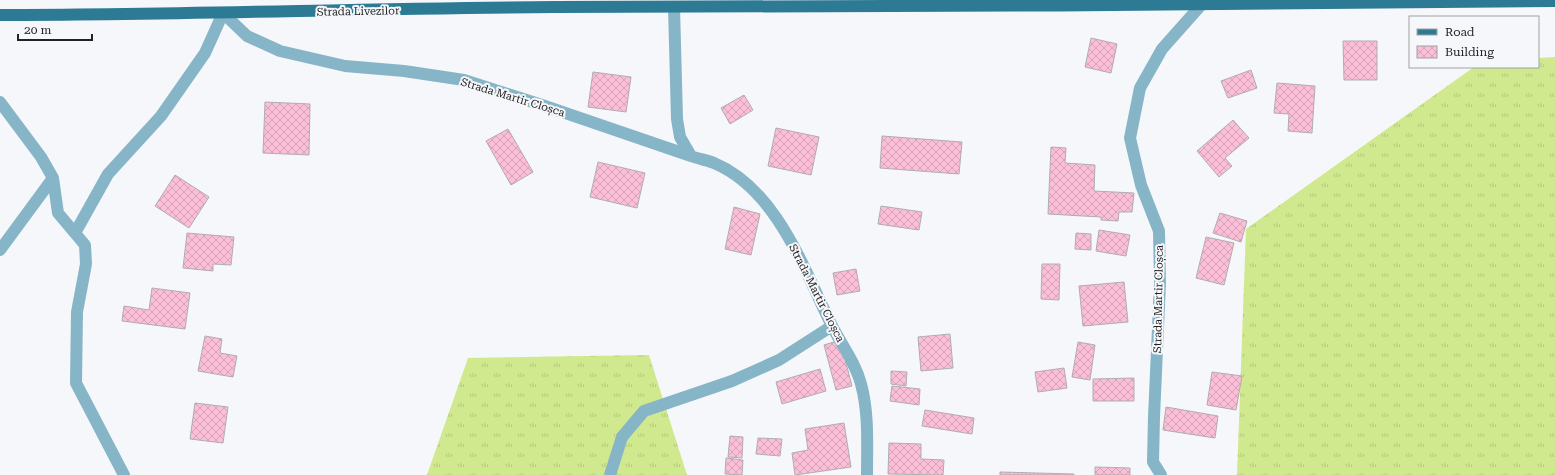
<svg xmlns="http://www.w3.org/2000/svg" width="1555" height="475" font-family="'Roboto Serif',serif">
  <defs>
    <pattern id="grass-tufts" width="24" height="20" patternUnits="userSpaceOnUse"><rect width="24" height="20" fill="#d0e98e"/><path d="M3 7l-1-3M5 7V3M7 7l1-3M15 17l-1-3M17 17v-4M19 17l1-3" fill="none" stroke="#b2c87a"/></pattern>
    <pattern id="building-cross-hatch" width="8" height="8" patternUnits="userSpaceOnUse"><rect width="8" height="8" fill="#fabed6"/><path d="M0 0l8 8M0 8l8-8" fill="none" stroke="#d6a3b8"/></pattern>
  </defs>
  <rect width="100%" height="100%" fill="#f6f7fa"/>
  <path fill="url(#grass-tufts)" d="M 1555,57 L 1555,475 L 1237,475 L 1246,229 L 1474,67 L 1538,67 L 1538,58 Z
    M 649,355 L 687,475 L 427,475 L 468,358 Z"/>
  <path fill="url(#building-cross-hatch)" stroke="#b1adaf" d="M 1091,38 L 1117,44 L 1111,73 L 1085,67 Z
    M 1343,41 L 1377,41 L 1377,80 L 1344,80 Z
    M 1251,70 L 1257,88 L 1228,98 L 1221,81 Z
    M 593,72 L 631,77 L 626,112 L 588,107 Z
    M 1277,83 L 1315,86 L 1312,133 L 1288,131 L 1289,114 L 1274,113 Z
    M 744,95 L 753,110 L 730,124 L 721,108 Z
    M 265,102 L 310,104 L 309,155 L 263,153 Z
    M 1233,120 L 1249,138 L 1225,158 L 1232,166 L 1219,177 L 1197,151 Z
    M 776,128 L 819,137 L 811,175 L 768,166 Z
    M 508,129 L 533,172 L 511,185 L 486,141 Z
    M 882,136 L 962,142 L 959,174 L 880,168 Z
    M 1051,147 L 1066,148 L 1065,163 L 1095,165 L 1094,191 L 1134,193 L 1132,212 L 1119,212 L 1118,221 L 1101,220 L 1101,217 L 1048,214 Z
    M 598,162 L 645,173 L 637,208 L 590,197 Z
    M 175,175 L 209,197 L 189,228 L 155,206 Z
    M 881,206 L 922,212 L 919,230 L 878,224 Z
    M 734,207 L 760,214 L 751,255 L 725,249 Z
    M 1220,213 L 1247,221 L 1241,242 L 1213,233 Z
    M 1099,230 L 1130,235 L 1126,256 L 1096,251 Z
    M 187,233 L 234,237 L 231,265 L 213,264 L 213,271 L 183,268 Z
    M 1076,233 L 1091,234 L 1091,250 L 1075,249 Z
    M 1206,237 L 1234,243 L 1224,285 L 1196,278 Z
    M 1042,264 L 1060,264 L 1059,300 L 1041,299 Z
    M 856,269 L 860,291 L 837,295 L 833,273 Z
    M 1124,282 L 1128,322 L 1083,326 L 1079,286 Z
    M 152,288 L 190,293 L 185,329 L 122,321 L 124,306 L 149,310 Z
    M 950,334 L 953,368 L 921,371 L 918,337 Z
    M 205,336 L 222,339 L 220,353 L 237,356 L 233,377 L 198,371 Z
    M 840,340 L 852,386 L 836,390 L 824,345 Z
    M 1078,342 L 1095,345 L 1090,380 L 1072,377 Z
    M 1064,368 L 1067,388 L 1038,392 L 1035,372 Z
    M 820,369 L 826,391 L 782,404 L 776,382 Z
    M 891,371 L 907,372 L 906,386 L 891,384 Z
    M 1212,372 L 1242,376 L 1236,410 L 1207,405 Z
    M 1134,378 L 1134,401 L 1093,401 L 1093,379 Z
    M 892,386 L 920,389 L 919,405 L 890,401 Z
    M 195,403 L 228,407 L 223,443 L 190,439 Z
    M 1166,407 L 1218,416 L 1215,438 L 1163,430 Z
    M 925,410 L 974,418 L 972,434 L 922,426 Z
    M 844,423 L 851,467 L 795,475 L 792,453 L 808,450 L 805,429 Z
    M 730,436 L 743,437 L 742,458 L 728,457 Z
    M 758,438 L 782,439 L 780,456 L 756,454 Z
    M 889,443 L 921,444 L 921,459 L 944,460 L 943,475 L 888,474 Z
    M 726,458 L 743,460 L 742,475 L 725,474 Z
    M 1095,467 L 1130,468 L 1130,475 L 1095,475 Z
    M 1000,472 L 1074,474 L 1074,475 L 1000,475 Z"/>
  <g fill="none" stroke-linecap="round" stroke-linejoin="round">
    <path stroke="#87b5c8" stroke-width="12" d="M 674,7 L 677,119 L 680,137 L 691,156 C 699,159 707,160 714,163 C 776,189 803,267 830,322 C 840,343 855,361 861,384 C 869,413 867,445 867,475
      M 0,102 L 41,157 L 53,178 L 58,213 L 85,245 L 86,264 L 77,312 L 76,383 L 124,475
      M 75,233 L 108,174 L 161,116 L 205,53 L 223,13 L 247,36 L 280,51 L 345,66 L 404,71 L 464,80 L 542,105 L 691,156
      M 0,250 L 53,178
      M 610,475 L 622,437 L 644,411 L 732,381 L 779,360 L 832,326
      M 1161,475 L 1153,462 L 1154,417 L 1160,283 L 1159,231 L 1141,185 L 1130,138 L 1140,88 L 1162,49 L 1202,4"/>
    <path stroke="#2d7a95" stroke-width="12" d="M 0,15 C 185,15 370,8 555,7 C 888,6 1222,6 1555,1"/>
  </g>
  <g text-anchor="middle" stroke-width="4" stroke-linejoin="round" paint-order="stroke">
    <g font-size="11" fill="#232324" stroke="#f6f7fa">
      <text transform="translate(358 11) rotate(-1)" y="4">Strada Livezilor</text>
      <text transform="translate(513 97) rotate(17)" y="4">Strada Martir Cloșca</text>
      <text transform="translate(817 293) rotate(63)" y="4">Strada Martir Cloșca</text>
      <text transform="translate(1158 299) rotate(-89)" y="4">Strada Martir Cloșca</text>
    </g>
  </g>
  <rect x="1409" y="16" width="130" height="52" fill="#f6f7fa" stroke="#a2a2a4"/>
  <rect x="1417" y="29" width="20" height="6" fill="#2d7a95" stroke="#a2a2a4"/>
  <text x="1445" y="36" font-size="12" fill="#232324">Road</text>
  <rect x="1417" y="46" width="20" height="12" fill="url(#building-cross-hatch)" stroke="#a2a2a4"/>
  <text x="1445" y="56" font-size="12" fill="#232324">Building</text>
  <path d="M18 34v6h74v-6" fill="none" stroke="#232324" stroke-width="2"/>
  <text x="24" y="34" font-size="12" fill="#232324" stroke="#f6f7fa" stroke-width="3" paint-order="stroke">20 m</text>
</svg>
